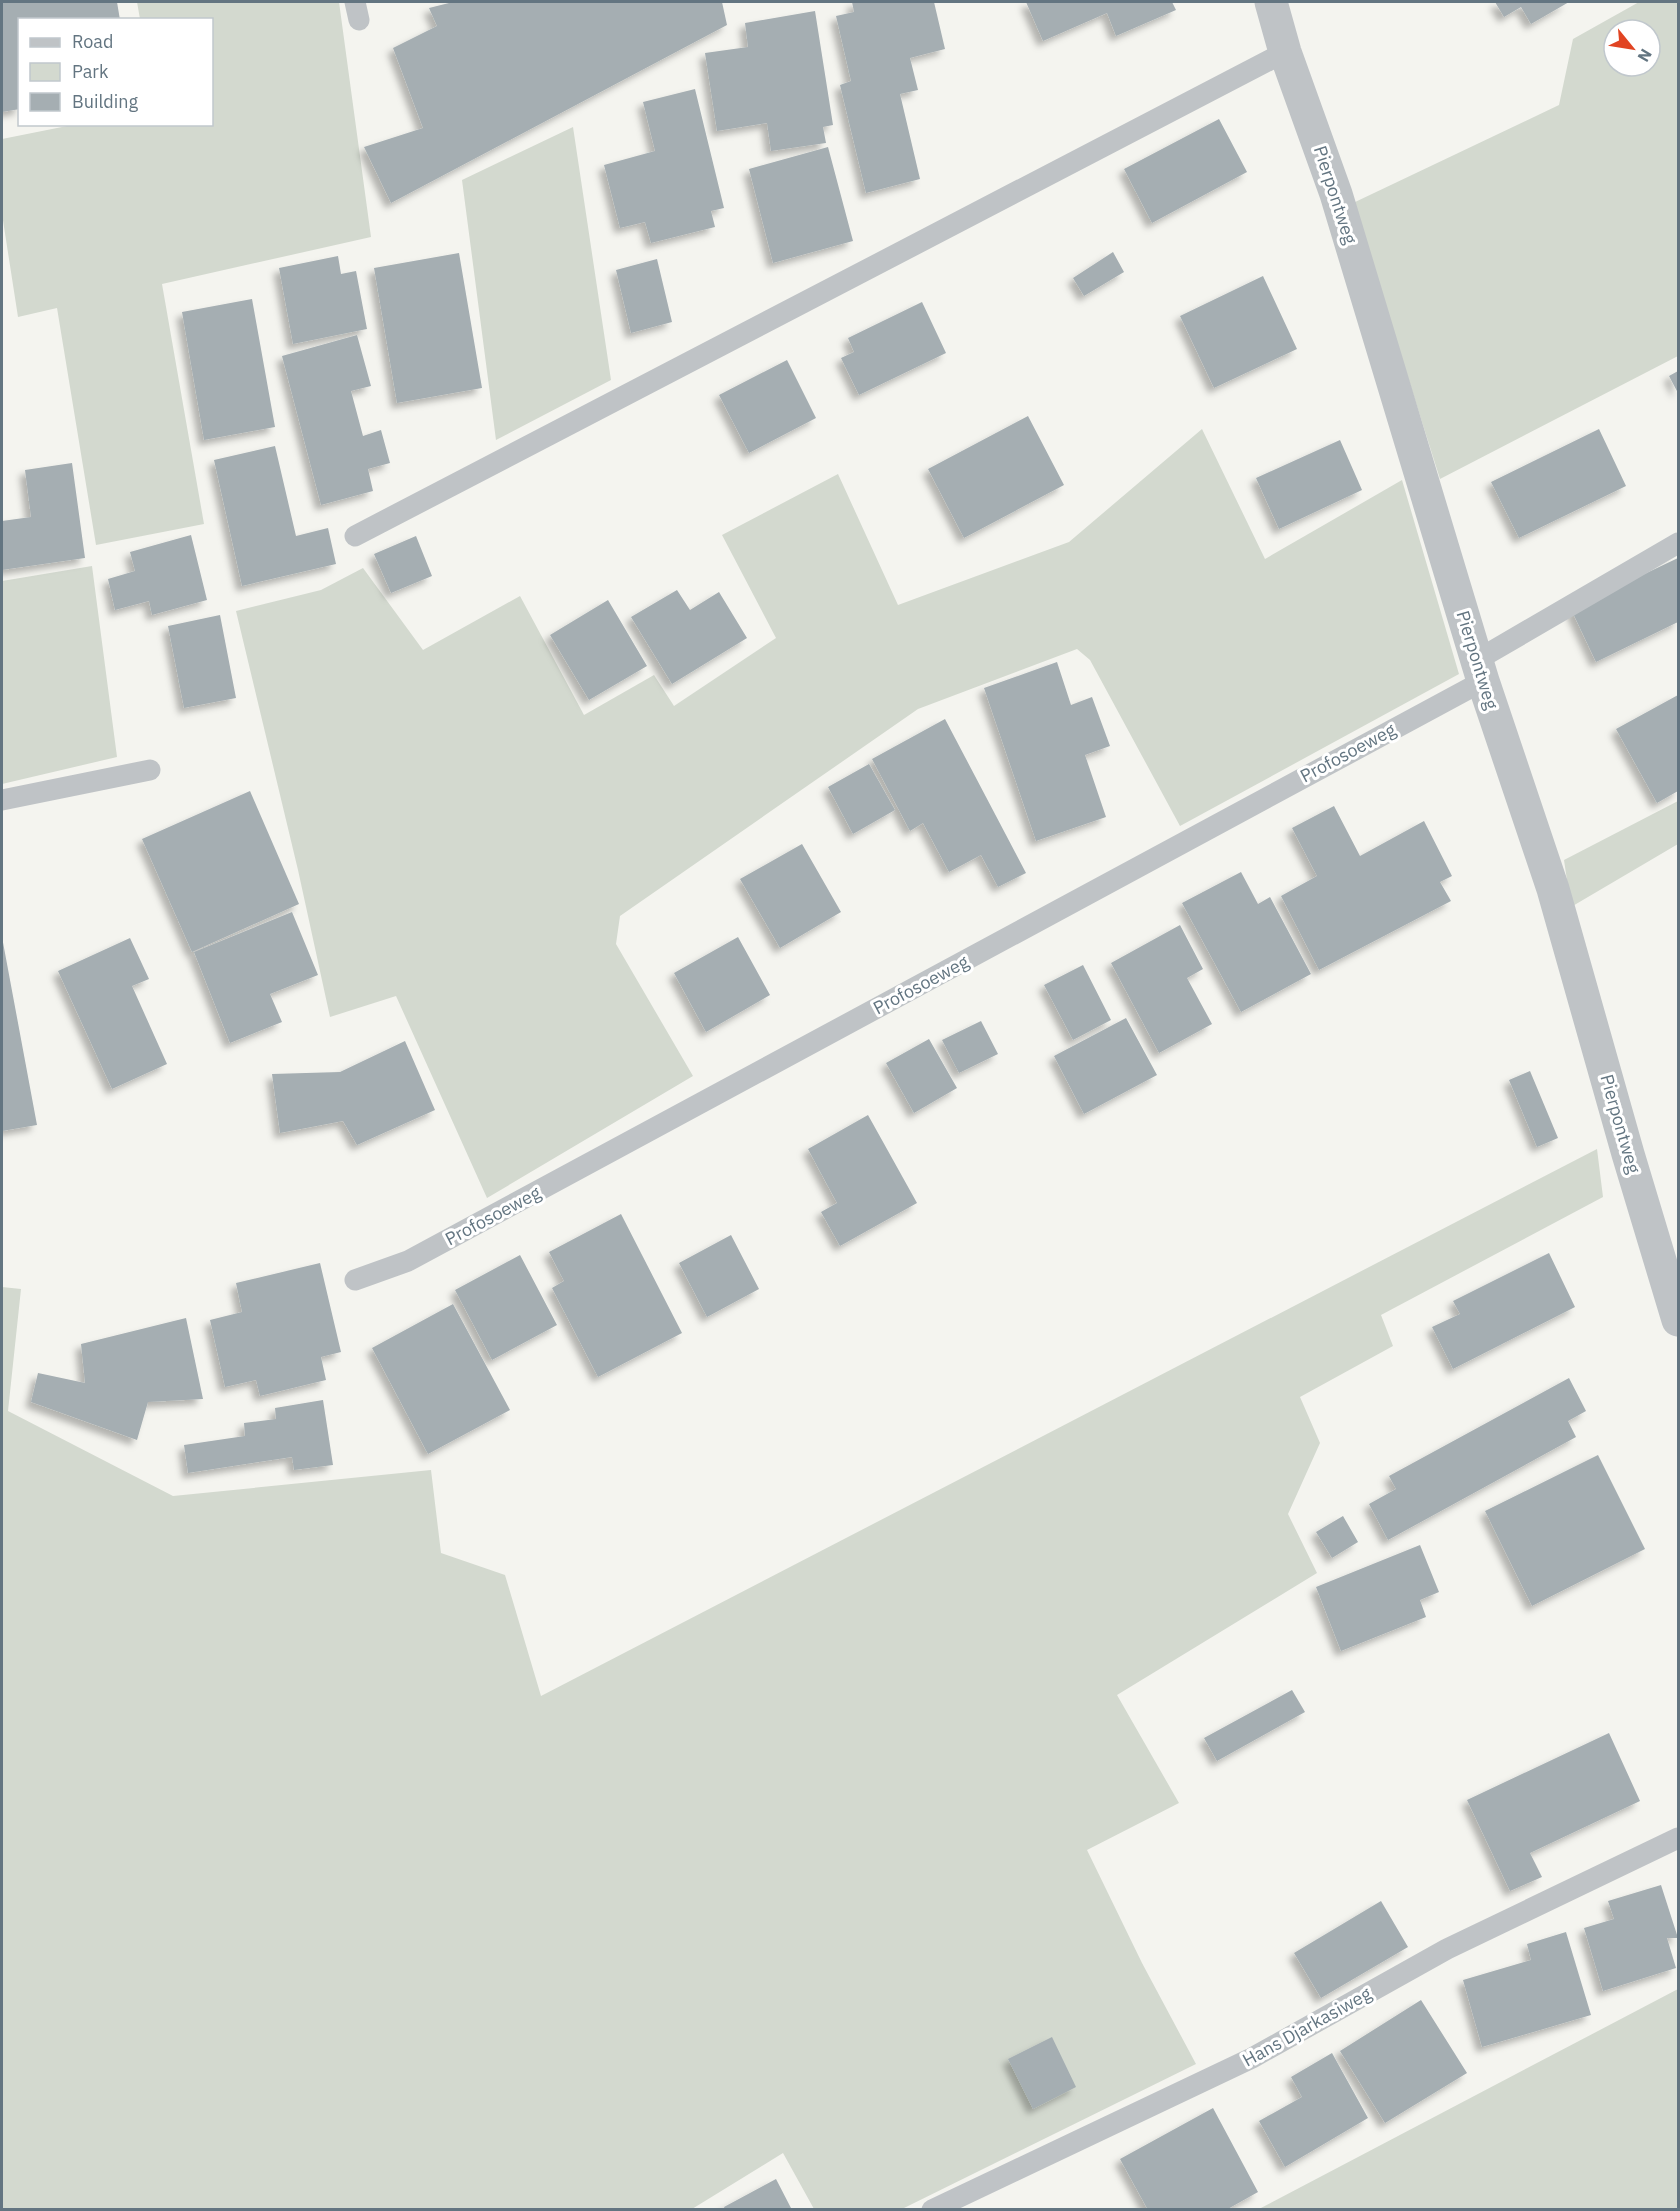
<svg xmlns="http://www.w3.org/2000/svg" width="1680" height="2211" font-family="'IBM Plex Sans',sans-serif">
  <defs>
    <filter id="shadow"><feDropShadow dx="-5.5" dy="5.5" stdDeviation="3" flood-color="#0004"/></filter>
  </defs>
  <rect width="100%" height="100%" fill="#f4f4ef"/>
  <path fill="#d3d9cf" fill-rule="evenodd" d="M 137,2 L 339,2 L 371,237 L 162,284 L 204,524 L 96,545 L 57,308 L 18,317 L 2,214 L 2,139 L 72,125 L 212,124 L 212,20 L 140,19 Z
    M 1639,2 L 1678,2 L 1678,356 L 1440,479 L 1353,203 L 1559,105 L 1573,39 ZM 1614,30 L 1650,30 L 1650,66 L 1614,66 Z
    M 573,127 L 611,380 L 496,440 L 462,180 Z
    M 1202,429 L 1265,559 L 1402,480 L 1459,674 L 1180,826 L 1090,660 L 1077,649 L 918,709 L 620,916 L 616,944 L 693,1076 L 487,1198 L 396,996 L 330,1017 L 298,870 L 236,611 L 321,590 L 363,568 L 423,650 L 520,596 L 584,715 L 654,675 L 674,706 L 776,638 L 722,535 L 838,474 L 898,605 L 1069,542 Z
    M 92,566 L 117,757 L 2,784 L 2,581 Z
    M 1678,801 L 1678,844 L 1571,907 L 1564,860 Z
    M 1597,1149 L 1603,1197 L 1381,1315 L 1393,1346 L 1300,1397 L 1320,1443 L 1288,1514 L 1317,1573 L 1117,1695 L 1179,1803 L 1087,1850 L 1142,1963 L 1196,2064 L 902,2209 L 814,2209 L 783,2153 L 692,2209 L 2,2210 L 2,1287 L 21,1289 L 8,1411 L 173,1496 L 431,1470 L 441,1553 L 505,1575 L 541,1696 Z
    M 1678,1989 L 1678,2209 L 1259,2209 Z"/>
  <path fill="#a5aeb2" filter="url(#shadow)" d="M 2,2 L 117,2 L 120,20 L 20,20 L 20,109 L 2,112 Z
    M 453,2 L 722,2 L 727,25 L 391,203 L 364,147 L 423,128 L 393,48 L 437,26 L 429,8 Z
    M 852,2 L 934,2 L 945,49 L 910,58 L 918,90 L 900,94 L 920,179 L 866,193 L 840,85 L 851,81 L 836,16 L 854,12 Z
    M 1026,2 L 1172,2 L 1176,10 L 1116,36 L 1107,13 L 1043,41 Z
    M 1495,2 L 1569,2 L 1531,24 L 1521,7 L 1504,17 Z
    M 815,11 L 833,125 L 823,127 L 826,143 L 771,151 L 767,123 L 717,131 L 705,53 L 748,47 L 745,23 Z
    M 695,89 L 724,208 L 711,211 L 715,227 L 651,243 L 645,222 L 620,228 L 604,165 L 655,151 L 643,102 Z
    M 1219,119 L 1247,172 L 1152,223 L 1124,169 Z
    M 828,147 L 853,241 L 773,263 L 749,169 Z
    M 1113,252 L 1124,272 L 1084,296 L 1073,278 Z
    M 459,253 L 482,388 L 397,403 L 374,268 Z
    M 338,256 L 341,274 L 356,271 L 367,329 L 293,344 L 279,268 Z
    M 657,259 L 672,322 L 631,333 L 616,270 Z
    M 1263,276 L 1297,349 L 1214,388 L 1180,316 Z
    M 252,299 L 275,427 L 204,440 L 182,312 Z
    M 922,302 L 946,353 L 859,395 L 841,358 L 854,352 L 848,338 Z
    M 357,335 L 371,386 L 351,391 L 363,436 L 381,430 L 390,463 L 368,469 L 373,491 L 321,505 L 282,356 Z
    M 787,360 L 816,418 L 749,453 L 719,395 Z
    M 1678,371 L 1678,393 L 1669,376 Z
    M 1028,416 L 1064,485 L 964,538 L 928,469 Z
    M 1599,429 L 1626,486 L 1519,538 L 1491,482 Z
    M 1340,440 L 1362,490 L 1279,529 L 1256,478 Z
    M 275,446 L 296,536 L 328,528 L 336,564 L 242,586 L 214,460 Z
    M 72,463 L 85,558 L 2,570 L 2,521 L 31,517 L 25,470 Z
    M 191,535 L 207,600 L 152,615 L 149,601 L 115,610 L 108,579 L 135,571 L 130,552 Z
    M 416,536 L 432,576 L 391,593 L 374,554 Z
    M 1678,558 L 1678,622 L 1596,662 L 1571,609 Z
    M 677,590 L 690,610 L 719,592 L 747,638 L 672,684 L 631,617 Z
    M 608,600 L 647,666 L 589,700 L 550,635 Z
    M 220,615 L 236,698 L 184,708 L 168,626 Z
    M 1057,662 L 1071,705 L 1092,697 L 1110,746 L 1085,755 L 1106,817 L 1036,841 L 984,688 Z
    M 1678,695 L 1678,791 L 1657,803 L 1616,729 Z
    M 945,719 L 1026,873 L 998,887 L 981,855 L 949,872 L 923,823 L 910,831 L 872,759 Z
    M 869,764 L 895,810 L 853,834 L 828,787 Z
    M 250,791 L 299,904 L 192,952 L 142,839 Z
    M 1334,806 L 1360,856 L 1424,821 L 1452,876 L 1440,882 L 1451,901 L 1319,970 L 1281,896 L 1317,876 L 1292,828 Z
    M 802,844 L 841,912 L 780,948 L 740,879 Z
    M 1241,872 L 1258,904 L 1270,897 L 1311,974 L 1241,1012 L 1182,903 Z
    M 292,912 L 318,975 L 270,994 L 282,1022 L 230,1043 L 194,952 Z
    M 1180,925 L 1203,969 L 1187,978 L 1212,1024 L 1159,1053 L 1111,963 Z
    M 2,937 L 37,1125 L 2,1131 Z
    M 738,937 L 770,995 L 706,1032 L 674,973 Z
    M 130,938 L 149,979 L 132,986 L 167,1064 L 112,1089 L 58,971 Z
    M 1083,965 L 1111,1020 L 1073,1040 L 1044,985 Z
    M 1126,1018 L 1157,1075 L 1084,1114 L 1054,1056 Z
    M 981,1021 L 998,1054 L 959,1073 L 942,1040 Z
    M 929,1039 L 957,1088 L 914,1113 L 886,1063 Z
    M 405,1041 L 435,1110 L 357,1145 L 343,1121 L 280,1133 L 272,1074 L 340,1072 Z
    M 1530,1071 L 1558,1138 L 1537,1147 L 1509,1080 Z
    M 868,1115 L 917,1203 L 840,1246 L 821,1212 L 837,1203 L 808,1149 Z
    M 621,1214 L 682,1333 L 598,1377 L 552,1288 L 564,1281 L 549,1252 Z
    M 731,1235 L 759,1289 L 707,1317 L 679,1263 Z
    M 1549,1253 L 1575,1307 L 1453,1369 L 1432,1327 L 1460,1314 L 1453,1301 Z
    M 520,1255 L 557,1325 L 492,1360 L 455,1290 Z
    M 320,1263 L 341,1352 L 321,1357 L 326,1380 L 260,1396 L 256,1380 L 225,1387 L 210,1320 L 242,1312 L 236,1283 Z
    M 453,1304 L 510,1410 L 428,1454 L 372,1348 Z
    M 186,1318 L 203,1399 L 148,1402 L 137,1440 L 31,1402 L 38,1373 L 85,1383 L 81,1344 Z
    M 1569,1378 L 1586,1411 L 1568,1421 L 1576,1437 L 1388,1540 L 1369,1504 L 1396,1489 L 1389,1476 Z
    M 323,1400 L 333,1465 L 294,1470 L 292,1457 L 188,1473 L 184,1445 L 245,1436 L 244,1423 L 276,1419 L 275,1408 Z
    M 1598,1455 L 1645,1549 L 1532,1606 L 1485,1511 Z
    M 1343,1516 L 1358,1542 L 1332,1558 L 1316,1532 Z
    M 1420,1545 L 1439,1592 L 1420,1600 L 1426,1617 L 1341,1651 L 1316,1587 Z
    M 1292,1690 L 1305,1712 L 1217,1761 L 1204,1738 Z
    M 1609,1733 L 1640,1801 L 1530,1853 L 1542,1877 L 1510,1891 L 1467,1800 Z
    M 1661,1885 L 1678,1938 L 1667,1938 L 1676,1968 L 1603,1991 L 1584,1928 L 1614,1919 L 1608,1901 Z
    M 1381,1901 L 1408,1947 L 1321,1998 L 1294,1953 Z
    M 1566,1932 L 1591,2015 L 1482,2047 L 1463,1980 L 1531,1960 L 1527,1944 Z
    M 1421,2000 L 1467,2073 L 1385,2123 L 1340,2051 Z
    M 1052,2037 L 1076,2087 L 1033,2109 L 1008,2059 Z
    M 1332,2053 L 1368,2118 L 1285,2167 L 1259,2121 L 1302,2097 L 1291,2077 Z
    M 1213,2108 L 1258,2192 L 1226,2210 L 1148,2210 L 1120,2159 Z
    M 776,2179 L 792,2210 L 725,2210 L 724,2207 Z"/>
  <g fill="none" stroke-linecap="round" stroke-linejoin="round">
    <path stroke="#bfc3c6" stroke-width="21" d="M 355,2 L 359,20
      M 355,536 L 1285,52
      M 1477,660 L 1678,543
      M 2,800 L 150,770
      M 355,1280 L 408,1261 L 1483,681
      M 932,2210 L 1252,2058 L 1447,1949 L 1678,1838"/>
    <path stroke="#bfc3c6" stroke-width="33" d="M 1271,2 L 1285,52 L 1336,194 L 1483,681 L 1553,889 L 1628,1154 L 1678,1320"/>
  </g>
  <g text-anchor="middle" stroke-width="6" stroke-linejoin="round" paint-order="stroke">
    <g font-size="18" fill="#637581" stroke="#fff">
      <text transform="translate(1335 195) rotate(72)" y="6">Pierpontweg</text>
      <text transform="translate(1477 660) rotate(73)" y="6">Pierpontweg</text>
      <text transform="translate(1348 753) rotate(-28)" y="6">Profosoeweg</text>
      <text transform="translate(921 985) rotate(-28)" y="6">Profosoeweg</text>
      <text transform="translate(1620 1124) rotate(74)" y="6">Pierpontweg</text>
      <text transform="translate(493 1216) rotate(-28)" y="6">Profosoeweg</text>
      <text transform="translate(1307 2027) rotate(-29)" y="6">Hans Djarkasiweg</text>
    </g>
  </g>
  <rect width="1680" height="2211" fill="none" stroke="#637581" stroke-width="6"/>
  <rect x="18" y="18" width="195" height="108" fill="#ffffff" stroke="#c1c8cd" stroke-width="1.5"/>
  <rect x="30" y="38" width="30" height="9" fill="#bfc3c6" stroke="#c1c8cd" stroke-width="1.5"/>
  <text x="72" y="48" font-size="18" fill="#637581">Road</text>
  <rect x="30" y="63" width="30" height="18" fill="#d3d9cf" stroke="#c1c8cd" stroke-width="1.5"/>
  <text x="72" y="78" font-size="18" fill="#637581">Park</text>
  <rect x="30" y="93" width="30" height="18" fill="#a5aeb2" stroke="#c1c8cd" stroke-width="1.5"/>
  <text x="72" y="108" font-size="18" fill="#637581">Building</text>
  <g transform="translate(1632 48) rotate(120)"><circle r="28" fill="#ffffff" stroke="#c1c8cd" stroke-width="1.5"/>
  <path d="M0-4.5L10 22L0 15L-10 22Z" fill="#e14422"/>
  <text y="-9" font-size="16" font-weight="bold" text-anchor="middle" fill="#637581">N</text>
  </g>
</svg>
